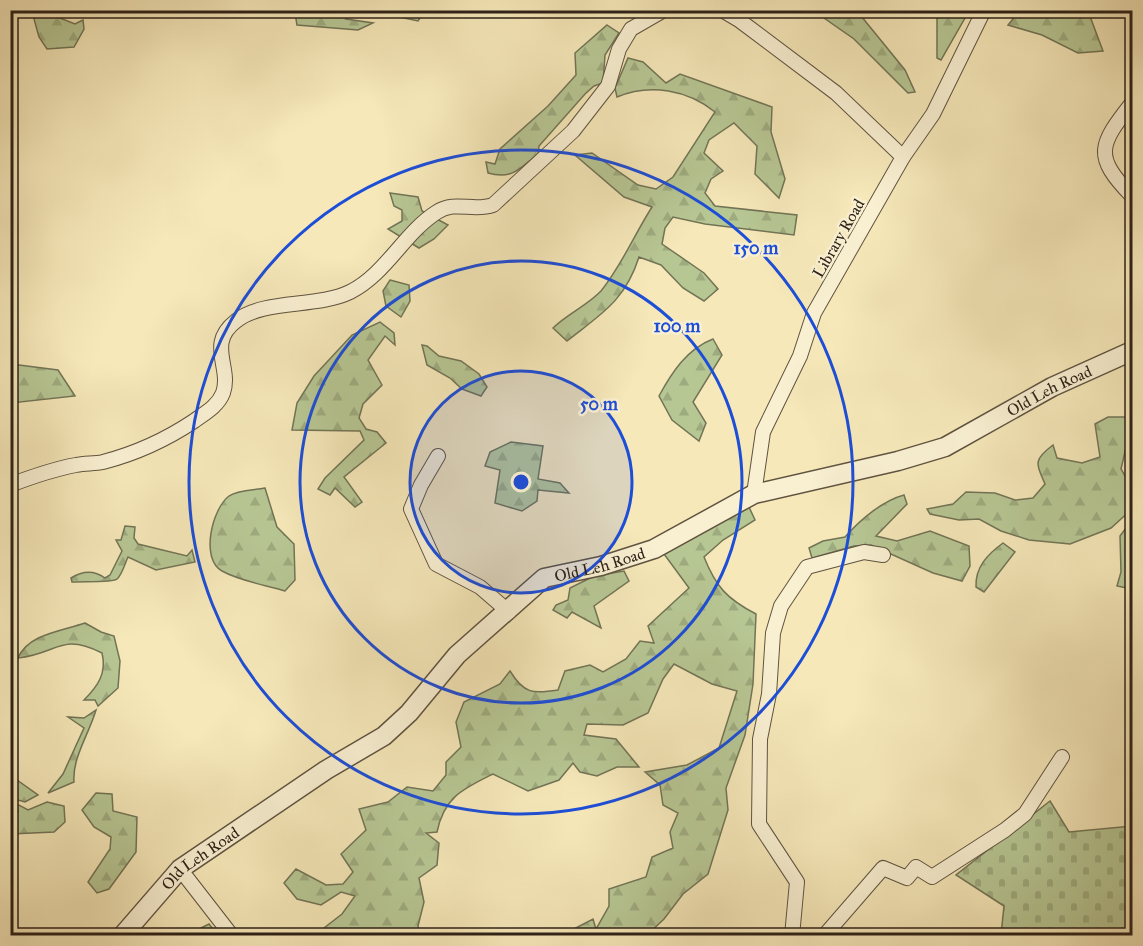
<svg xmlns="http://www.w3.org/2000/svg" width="1143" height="946" viewBox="0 0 1143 946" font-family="'IM FELL Great Primer',serif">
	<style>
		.forest { fill: url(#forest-firs); stroke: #727456; stroke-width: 1.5 }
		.cemetery { fill: url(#cemetery-stones); stroke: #727456; stroke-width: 1.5 }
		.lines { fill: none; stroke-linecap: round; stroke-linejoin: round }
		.minor-casing { stroke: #5f5340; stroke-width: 16 }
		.tertiary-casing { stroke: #5f5340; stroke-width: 21 }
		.minor { stroke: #f9f0d2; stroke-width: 14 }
		.tertiary { stroke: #f9f0d2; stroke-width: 18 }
		.ring { fill: none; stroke: #1d4ed8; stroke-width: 3 }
		.labels { text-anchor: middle; stroke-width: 5; stroke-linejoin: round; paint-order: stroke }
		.street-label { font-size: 16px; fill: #2d2118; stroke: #f9f0d2 }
		.centre { fill: #1d4ed8; stroke: #f9f0d2; stroke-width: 3 }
		.ring-label { font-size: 18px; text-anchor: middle; font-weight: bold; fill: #1d4ed8; stroke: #f9f0d2; stroke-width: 5; stroke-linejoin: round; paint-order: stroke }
	</style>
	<defs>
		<pattern id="forest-firs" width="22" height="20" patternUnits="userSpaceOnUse" patternTransform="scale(1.5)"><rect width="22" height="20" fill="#b7c794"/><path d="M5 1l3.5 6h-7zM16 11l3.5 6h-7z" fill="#9eab7f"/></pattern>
		<pattern id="cemetery-stones" width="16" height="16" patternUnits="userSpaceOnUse" patternTransform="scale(1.5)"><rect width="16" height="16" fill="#b7c794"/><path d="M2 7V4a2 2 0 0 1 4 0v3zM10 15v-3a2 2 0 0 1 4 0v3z" fill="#9eab7f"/></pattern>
	</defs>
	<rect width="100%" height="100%" fill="#f6e8b9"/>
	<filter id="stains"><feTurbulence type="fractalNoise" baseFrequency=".00333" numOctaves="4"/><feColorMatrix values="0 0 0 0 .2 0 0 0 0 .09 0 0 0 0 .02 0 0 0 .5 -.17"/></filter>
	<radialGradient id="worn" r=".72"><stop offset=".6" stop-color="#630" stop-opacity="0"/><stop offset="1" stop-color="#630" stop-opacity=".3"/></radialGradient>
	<g class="forest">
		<path d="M 310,10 L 357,11 L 346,19 L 373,23 L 358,30 L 297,25 L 295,13 Z"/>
		<path d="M 1067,10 L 1088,11 L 1103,51 L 1078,53 L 1042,35 L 1008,25 L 1016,15 L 1060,15 Z"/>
		<path d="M 42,11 L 75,24 L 83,20 L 84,29 L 74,47 L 47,49 L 39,37 L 34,19 Z"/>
		<path d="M 371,11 L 425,10 L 425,11 L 418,21 Z"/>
		<path d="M 814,11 L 857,11 L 905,70 L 915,92 L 908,93 L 854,39 Z"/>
		<path d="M 952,11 L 969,11 L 941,60 L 937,58 L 937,18 L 948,16 Z"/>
		<path d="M 607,25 L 619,33 L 605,55 L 603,83 L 594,86 L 585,94 L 539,146 L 538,154 C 520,168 513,180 488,173 L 486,162 L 495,164 L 500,149 L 548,106 L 576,75 L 575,53 Z"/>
		<path d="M 628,58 L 643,62 L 666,83 L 680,74 L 772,107 L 771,132 L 785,179 L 779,198 L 755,174 L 757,146 L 734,123 L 709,140 L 704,153 L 723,171 L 711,179 L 705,193 L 715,206 L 797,215 L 794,235 L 705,224 L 673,217 L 665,228 L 662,244 L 704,273 L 718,289 L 704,301 L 683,288 L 661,265 L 639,257 C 625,301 601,314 567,341 L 553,328 C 567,314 588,305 601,291 C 622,265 634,235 652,207 L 624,197 L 575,155 L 592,153 L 638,185 L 656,189 L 673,177 L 715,112 C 688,90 650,83 617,97 L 615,88 Z"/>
		<path d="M 390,193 L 418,197 L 422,211 L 448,225 L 434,239 L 419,248 L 388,229 L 402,221 L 402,210 L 394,206 Z"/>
		<path d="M 390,280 L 409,285 L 410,301 L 401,317 L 386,306 L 383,291 Z"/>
		<path d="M 380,322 L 394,333 L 395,345 L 385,336 L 368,360 L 382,385 L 363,404 L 359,418 L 366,429 L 377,432 L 386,443 L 344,477 L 362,502 L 355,507 L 335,488 L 330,495 L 318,489 L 325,478 L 364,440 L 360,431 L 292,430 L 297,403 L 314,376 L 352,335 Z"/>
		<path d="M 713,339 L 722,355 L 693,402 L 706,423 L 699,441 L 672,420 L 659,396 C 672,372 687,349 713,339 Z"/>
		<path d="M 422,345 L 427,346 L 439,356 L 461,361 L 479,374 L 487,387 L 481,396 L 462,389 L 450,378 L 427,365 Z"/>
		<path d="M 11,364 L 58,370 L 75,396 L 11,403 Z"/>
		<path d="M 1108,417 L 1128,417 L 1128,439 L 1121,469 L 1132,488 L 1132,509 L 1111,528 L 1070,544 L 1029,540 L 1001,531 L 979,519 L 959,520 L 930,514 L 927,509 L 953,504 L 966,492 L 995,493 L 1015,500 L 1033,498 L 1045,484 C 1036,463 1033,460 1053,445 L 1057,458 L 1082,463 L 1100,457 L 1095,424 Z"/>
		<path d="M 511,442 L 543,446 L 538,479 L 560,483 L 569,493 L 538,490 L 537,501 L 522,511 L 495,503 L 500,470 L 485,466 L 490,452 Z"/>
		<path d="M 265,488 L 277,527 L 294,544 L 295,580 L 285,591 C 265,585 240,581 222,571 C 200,559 212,509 229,496 C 237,490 255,490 265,488 Z"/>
		<path d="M 904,495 L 907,504 L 876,536 L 897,541 L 930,531 L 969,546 L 970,566 L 962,581 L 933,573 L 871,545 L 854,546 L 812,558 L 809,548 L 823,541 L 845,537 C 860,520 882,501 904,495 Z"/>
		<path d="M 749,507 L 755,520 L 723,540 L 704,557 C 716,587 727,599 756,614 L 753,684 L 745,735 L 726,788 L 728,810 L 708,874 L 683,894 L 664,919 L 648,934 L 640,936 L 573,935 L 572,930 L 593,919 L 596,929 L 609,906 L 609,889 L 646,877 L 652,857 L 673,848 L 670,832 L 678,813 L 663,805 L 660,785 L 645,772 L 687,765 L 719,748 L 737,691 L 712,684 L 674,664 L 663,679 L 648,713 L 623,725 L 587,724 L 584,735 L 616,739 L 639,767 L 617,767 L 597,776 L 580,772 L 573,763 L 559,780 L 528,791 L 493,774 C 463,789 444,797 437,832 L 426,833 L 439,843 L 437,865 L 419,878 L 424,902 L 418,926 L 420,935 L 315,935 L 342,914 L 355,896 L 341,892 L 321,905 L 297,899 L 284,883 L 296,869 L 326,885 L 343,884 L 353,872 L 341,854 L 366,830 L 359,809 L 388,802 L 407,787 L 433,791 L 446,775 L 446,762 L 461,747 L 456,722 L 464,702 L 500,684 L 510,671 C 524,694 533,694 558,690 L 565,671 L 590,665 L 603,672 L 626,659 L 640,641 L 654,643 L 648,626 L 689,588 L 664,554 Z"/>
		<path d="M 1132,520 L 1132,589 L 1117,586 L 1121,572 L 1120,536 Z"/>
		<path d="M 125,526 L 135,527 L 134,538 L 138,544 L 187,556 L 192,550 L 195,562 L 156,570 L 128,557 C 125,563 122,575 117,579 C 113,583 81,581 72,582 L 71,578 C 82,571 94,570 105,578 L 110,575 L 122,551 L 116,540 L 121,540 Z"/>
		<path d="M 1003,543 L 1015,552 L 984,592 L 976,587 C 975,567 988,554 1003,543 Z"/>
		<path d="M 624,571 L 629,581 L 594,606 L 601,628 L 572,612 L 567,618 L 553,610 L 556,605 L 568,600 L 570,588 L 594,576 Z"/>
		<path d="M 85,623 L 101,632 L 114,636 L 120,661 L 118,688 L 98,706 L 95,700 L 84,700 C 98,686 107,673 102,653 C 60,632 58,654 18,658 C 28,634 62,631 85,623 Z"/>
		<path d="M 96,710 C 89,734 72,758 74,782 L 48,793 L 63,774 L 84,728 L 68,717 L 84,718 Z"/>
		<path d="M 10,775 L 38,795 L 25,802 L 14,799 L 11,791 Z"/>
		<path d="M 96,793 L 112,794 L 113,811 L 137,817 L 136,852 L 109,889 L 97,893 L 88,882 L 110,849 L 111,837 L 94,827 L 82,810 Z"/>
		<path d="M 47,802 L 64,806 L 65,822 L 54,832 L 11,834 L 11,815 L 18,812 L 17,804 L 28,810 Z"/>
		<path d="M 209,924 L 218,935 L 187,935 Z"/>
	</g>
	<path class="cemetery" d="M 1050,801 L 1069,832 L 1132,826 L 1132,935 L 1001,935 L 1004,906 L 956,875 Z"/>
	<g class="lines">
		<defs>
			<g id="minor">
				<path d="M 722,10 L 739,20 L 836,93 L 903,157"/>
				<path d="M 1132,103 C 1099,145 1093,156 1132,196"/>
				<path d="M 438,456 L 421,485 L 411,509 L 436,564 L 480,587 L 509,612"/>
				<path d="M 10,485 C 31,477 54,469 76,465 C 85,463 94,464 103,462 C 134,454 167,439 194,421 C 205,413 218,406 223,393 C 232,367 206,344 236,321 C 263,299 317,308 350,292 C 386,274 404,233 437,212 C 455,200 473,212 493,205 L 573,131 L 608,86 L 619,49 L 631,29 L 664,10"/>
				<path d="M 754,494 L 763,432 L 800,356 L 814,313 L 903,157 L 933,114 L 984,10"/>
				<path d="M 180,869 L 232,936"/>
				<path d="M 792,936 L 797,882 L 759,824 L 760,739 L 769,694 L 773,633 L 781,606 L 807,567 L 864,552 L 883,555"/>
				<path d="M 824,936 L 883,868 L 907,878 L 916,867 L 932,877 L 1005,830 L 1025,814 L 1062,757"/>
			</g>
			<g id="tertiary">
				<path id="s1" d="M 122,936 L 180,869 L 326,770 L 384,736 L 409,713 L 457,655 L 544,578 L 601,566 L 654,549 L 754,494 L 898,461 L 945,447 L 1052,387 L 1132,351"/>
			</g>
		</defs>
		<use href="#minor" class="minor-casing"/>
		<use href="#tertiary" class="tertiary-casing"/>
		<use href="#minor" class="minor"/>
		<use href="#tertiary" class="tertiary"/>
	</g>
	<circle cx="521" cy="482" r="111" fill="#1d4ed8" fill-opacity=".12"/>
	<g class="ring">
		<circle cx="521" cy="482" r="111"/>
		<circle cx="521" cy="482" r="221"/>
		<circle cx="521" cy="482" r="332"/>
	</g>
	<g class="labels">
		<g class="street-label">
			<text transform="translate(838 238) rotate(-60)" y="6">Library Road</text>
			<text dy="6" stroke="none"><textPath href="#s1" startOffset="1101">Old Leh Road</textPath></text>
			<text dy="6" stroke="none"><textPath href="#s1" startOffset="615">Old Leh Road</textPath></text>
			<text dy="6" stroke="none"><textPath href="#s1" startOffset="111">Old Leh Road</textPath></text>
		</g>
	</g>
	<circle cx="521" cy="482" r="9" class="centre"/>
	<g class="ring-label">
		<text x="756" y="254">150 m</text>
		<text x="677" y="332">100 m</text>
		<text x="599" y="410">50 m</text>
	</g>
	<rect width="1143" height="946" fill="none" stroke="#f6e8b9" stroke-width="36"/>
	<rect x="12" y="12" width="1119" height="922" fill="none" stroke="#2d2118" stroke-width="3"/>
	<rect x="18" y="18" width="1107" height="910" fill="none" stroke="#2d2118" stroke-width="1.5"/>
	<rect width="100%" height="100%" filter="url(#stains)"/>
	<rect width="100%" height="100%" fill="url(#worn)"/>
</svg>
